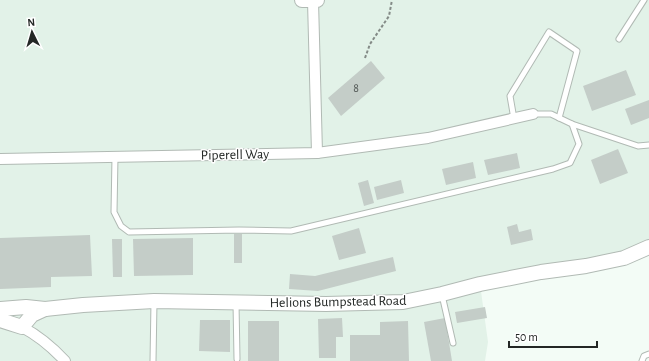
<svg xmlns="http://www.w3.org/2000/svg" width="649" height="361" viewBox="0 0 649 361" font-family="'Alegreya Sans',sans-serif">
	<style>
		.built { fill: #e2f2e8 }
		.building { fill: #c4cdc8 }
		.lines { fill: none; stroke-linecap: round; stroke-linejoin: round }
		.lane-casing { stroke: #b1bab4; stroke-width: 7 }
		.street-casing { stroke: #b1bab4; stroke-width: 12 }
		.secondary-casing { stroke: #b1bab4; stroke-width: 16 }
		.path { stroke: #848b87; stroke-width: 2; stroke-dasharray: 3 2; stroke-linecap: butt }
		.lane { stroke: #fff; stroke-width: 5 }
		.street { stroke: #fff; stroke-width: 10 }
		.secondary { stroke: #fff; stroke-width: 14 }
		.labels { text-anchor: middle; stroke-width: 3; stroke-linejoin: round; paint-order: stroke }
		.number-label { font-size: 12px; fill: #4b504e }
		.street-label { font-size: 14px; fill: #232725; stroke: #fff }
	</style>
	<rect width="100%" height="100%" fill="#f3fcf6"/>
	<path class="built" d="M 0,0 L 649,0 L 649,247 L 480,284 L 488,342 L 485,361 L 0,361 Z"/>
	<g class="building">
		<path d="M 371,61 L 385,78 L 341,116 L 328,98 Z"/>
		<path d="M 626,70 L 636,95 L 592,111 L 583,86 Z"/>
		<path d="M 649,100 L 649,118 L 631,125 L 625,109 Z"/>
		<path d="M 618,149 L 628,173 L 600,184 L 591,160 Z"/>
		<path d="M 517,153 L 520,168 L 488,175 L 484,160 Z"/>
		<path d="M 473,162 L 476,178 L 446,185 L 442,169 Z"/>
		<path d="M 368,180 L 374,203 L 364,206 L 358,183 Z"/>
		<path d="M 401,180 L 404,193 L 377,200 L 374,187 Z"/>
		<path d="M 517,224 L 519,232 L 531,229 L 533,240 L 511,245 L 507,227 Z"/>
		<path d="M 359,228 L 366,253 L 339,260 L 332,236 Z"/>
		<rect x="234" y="234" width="8" height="29"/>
		<path d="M 90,235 L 92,276 L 51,277 L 51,287 L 0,289 L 0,238 Z"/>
		<path d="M 193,238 L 193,275 L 134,276 L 133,239 Z"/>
		<path d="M 112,239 L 122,239 L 122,277 L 113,277 Z"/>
		<path d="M 393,257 L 396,271 L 318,291 L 289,289 L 290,274 L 315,276 Z"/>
		<path d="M 485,307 L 487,318 L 457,323 L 455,312 Z"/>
		<path d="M 342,318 L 343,337 L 336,337 L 336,358 L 319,358 L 318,319 Z"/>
		<path d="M 445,318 L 452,361 L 431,361 L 424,322 Z"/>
		<path d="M 200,320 L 230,320 L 230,352 L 199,351 Z"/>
		<rect x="248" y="321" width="31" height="40"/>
		<path d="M 408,321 L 409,361 L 350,361 L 350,335 L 380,335 L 380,322 Z"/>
	</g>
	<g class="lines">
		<defs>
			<g id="lane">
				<path d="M 619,39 L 644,0"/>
				<path d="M 514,119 L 510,96 L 549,32 L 577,51 L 559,118"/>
				<path d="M 572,124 L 638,146 L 649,145"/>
				<path d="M 115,157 L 114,212 L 121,226 L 129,232 L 239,230 L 291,231 L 553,169 L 570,163 L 579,144 L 572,124 L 551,114 L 533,114"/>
				<path d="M 442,295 L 453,343"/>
				<path d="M 236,303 L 237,359"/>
				<path d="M 153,361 L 154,302"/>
				<path d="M 642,361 L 644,356 L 649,354"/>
			</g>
			<g id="street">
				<path d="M 317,153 L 428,138 L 533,114"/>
				<path d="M 0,159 L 317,153 L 313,1"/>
				<path d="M 22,327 C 39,336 52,347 65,361"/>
			</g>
			<g id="secondary">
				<path d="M 302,0 L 317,0"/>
				<path d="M 0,309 L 26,307 L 45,309"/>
				<path d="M 0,320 L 22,327 L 32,315 L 45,309 L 83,305 L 154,301 L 326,304 L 403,302 L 442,294 L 480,284 L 541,272 L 586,266 L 624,258 L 649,247"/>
			</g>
		</defs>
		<use href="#lane" class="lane-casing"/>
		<use href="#street" class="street-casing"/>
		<use href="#secondary" class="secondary-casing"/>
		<path class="path" d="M 365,58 L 370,44 L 389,16 L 392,0"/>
		<use href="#lane" class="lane"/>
		<use href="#street" class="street"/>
		<use href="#secondary" class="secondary"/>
	</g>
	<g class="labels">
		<g class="number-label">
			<text x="356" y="92">8</text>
		</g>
		<g class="street-label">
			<text transform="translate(235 154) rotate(-1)" y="5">Piperell Way</text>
			<text transform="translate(338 301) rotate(-1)" y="5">Helions Bumpstead Road</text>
		</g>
	</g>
	<g transform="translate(32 32) rotate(355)" stroke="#ffffff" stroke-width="3" paint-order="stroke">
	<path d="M0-3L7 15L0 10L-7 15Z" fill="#232725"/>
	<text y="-6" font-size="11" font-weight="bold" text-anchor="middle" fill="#232725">N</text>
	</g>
	<path d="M509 341v6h88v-6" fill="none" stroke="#232725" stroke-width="2"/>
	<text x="515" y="341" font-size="12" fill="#232725" stroke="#ffffff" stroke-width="3" paint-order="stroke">50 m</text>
</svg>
